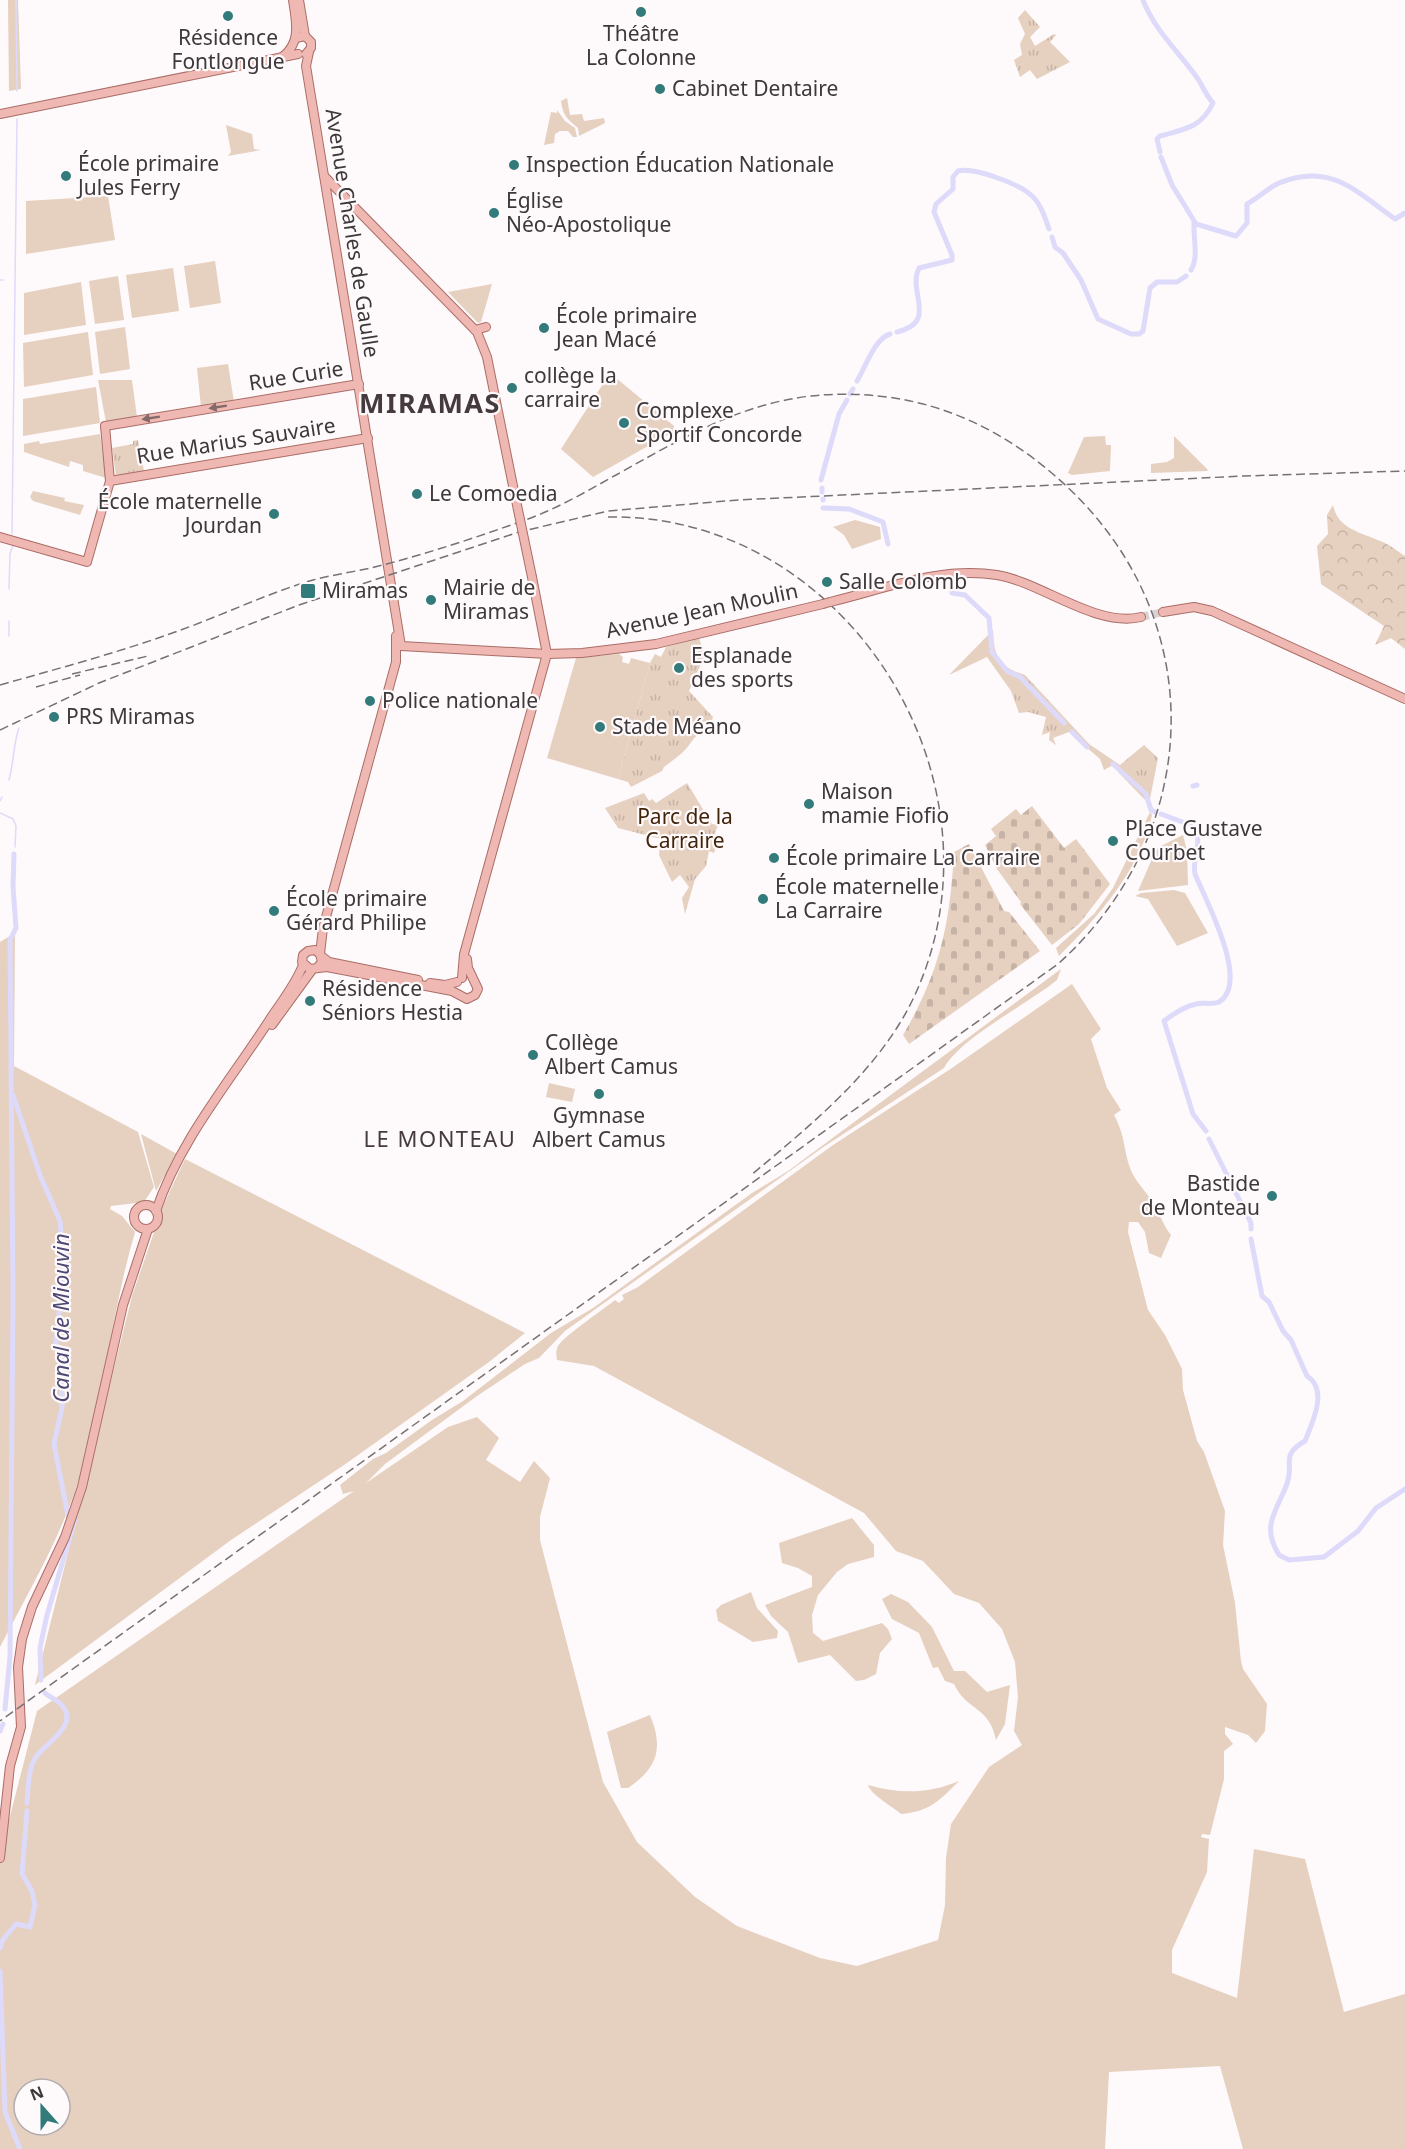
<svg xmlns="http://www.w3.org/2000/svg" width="1405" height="2149" viewBox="0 0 1405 2149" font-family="'Noto Sans',sans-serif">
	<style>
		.green { fill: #e6d0c0; fill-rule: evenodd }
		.forest { fill: url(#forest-crowns) }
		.cemetery { fill: url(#cemetery-stones) }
		.park { fill: url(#park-tufts) }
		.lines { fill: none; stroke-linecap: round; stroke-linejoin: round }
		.stream { stroke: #dedafa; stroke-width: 1.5 }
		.canal { stroke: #dedafa; stroke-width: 5 }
		.major-tunnel { stroke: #d7d2d4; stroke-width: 8; stroke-dasharray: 8 4; stroke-linecap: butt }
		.major-casing { stroke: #aa6d67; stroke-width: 10 }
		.major { stroke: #efb8b2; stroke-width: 8 }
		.rail { stroke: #767173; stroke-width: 1.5; stroke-dasharray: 9 4.5; stroke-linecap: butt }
		.major-bridge-casing { stroke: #aa6d67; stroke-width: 10; stroke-linecap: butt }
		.major-bridge { stroke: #efb8b2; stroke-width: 8 }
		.oneway { fill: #846b6a }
		.poi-dot { fill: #327b7a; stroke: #fef9fb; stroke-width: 2 }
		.labels { text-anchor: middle; stroke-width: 4.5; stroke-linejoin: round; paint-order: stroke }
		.poi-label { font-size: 21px; fill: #3d383a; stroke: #fef9fb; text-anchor: start }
		.street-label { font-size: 21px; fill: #3d383a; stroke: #fef9fb }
		.park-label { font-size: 21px; fill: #412409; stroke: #fef9fb }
		.neighbourhood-label { font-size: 22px; letter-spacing: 1.5px; fill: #453b3e; stroke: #fef9fb }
		.water-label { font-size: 22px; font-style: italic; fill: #4f4875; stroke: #fef9fb }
		.district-label { font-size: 27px; font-weight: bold; letter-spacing: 1.5px; fill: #453b3e; stroke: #fef9fb }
	</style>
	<defs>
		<pattern id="forest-crowns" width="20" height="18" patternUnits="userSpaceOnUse" patternTransform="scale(1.5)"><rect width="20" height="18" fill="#e6d0c0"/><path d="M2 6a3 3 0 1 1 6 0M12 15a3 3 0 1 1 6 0" fill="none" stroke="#c6b3a6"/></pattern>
		<pattern id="cemetery-stones" width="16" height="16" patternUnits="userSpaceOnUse" patternTransform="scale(1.5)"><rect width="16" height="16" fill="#e6d0c0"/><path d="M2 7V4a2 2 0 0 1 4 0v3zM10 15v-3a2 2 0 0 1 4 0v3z" fill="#c6b3a6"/></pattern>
		<pattern id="park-tufts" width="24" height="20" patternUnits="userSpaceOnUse" patternTransform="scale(1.5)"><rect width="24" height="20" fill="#e6d0c0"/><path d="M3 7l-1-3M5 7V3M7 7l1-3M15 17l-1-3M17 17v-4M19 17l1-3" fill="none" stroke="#c6b3a6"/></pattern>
	</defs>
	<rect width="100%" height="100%" fill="#fef9fb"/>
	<g class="green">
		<path d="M 8,0 L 18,0 L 21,89 L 9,91 Z"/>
		<path d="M 567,98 L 570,115 L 582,114 L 584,121 L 604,118 L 605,123 L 579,136 L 578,128 C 566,118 563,115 561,101 Z"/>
		<path d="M 557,110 L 565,121 L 575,128 L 577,137 L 573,137 L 568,131 L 560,131 L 555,134 L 554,143 L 544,145 L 551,112 L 557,113 Z"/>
		<path d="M 226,125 L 252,134 L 254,149 L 261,150 L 228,156 L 231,152 Z"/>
		<path d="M 108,196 L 115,240 L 26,254 L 26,201 Z"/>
		<path d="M 215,261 L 221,303 L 190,308 L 184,266 Z"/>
		<path d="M 173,268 L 179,311 L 132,318 L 126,275 Z"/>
		<path d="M 118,276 L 124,320 L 95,324 L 89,281 Z"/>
		<path d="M 81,282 L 86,325 L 24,335 L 24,293 Z"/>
		<path d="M 492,284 L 481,322 L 478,323 L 448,292 Z"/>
		<path d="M 125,327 L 130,369 L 100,374 L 95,332 Z"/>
		<path d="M 88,332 L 93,375 L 24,387 L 23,343 Z"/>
		<path d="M 228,364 L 234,402 L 201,407 L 197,368 Z"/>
		<path d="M 610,373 L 674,426 L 673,432 L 593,477 L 561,449 Z"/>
		<path d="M 98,380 L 132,380 L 137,417 L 106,422 Z"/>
		<path d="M 96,387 L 100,423 L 23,436 L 23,399 Z"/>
		<path d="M 100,434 L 106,478 L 83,471 L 83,465 L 70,461 L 69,467 L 24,452 L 24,444 L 39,441 L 40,444 Z"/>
		<path d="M 1105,436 L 1106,445 L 1111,445 L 1110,471 L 1072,475 L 1068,473 L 1084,437 Z"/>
		<path d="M 1174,436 L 1208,470 L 1207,471 L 1151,473 L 1151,464 L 1167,462 L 1174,458 Z"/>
		<path d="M 33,491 L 65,498 L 64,501 L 84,505 L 80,515 L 33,501 L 30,497 Z"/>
		<path d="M 855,520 L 880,527 L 881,539 L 852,549 L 844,535 L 833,527 Z"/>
		<path d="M 619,654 L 623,657 L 622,662 L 629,664 L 631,658 L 650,663 L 618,779 L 547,758 L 576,658 Z"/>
		<path d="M 1150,812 L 1152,815 C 1140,870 1098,917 1059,956 L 1056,948 L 1094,914 L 1113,888 Z"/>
		<path d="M 1183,835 L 1187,851 L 1188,885 L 1138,891 L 1155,852 L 1159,847 Z"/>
		<path d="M 1174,890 L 1185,893 L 1208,933 L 1177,946 L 1148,899 L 1135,896 L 1141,893 Z"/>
		<path d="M 15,933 L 14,1066 L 138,1132 L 154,1187 L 144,1202 L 111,1206 L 110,1209 L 122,1216 L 135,1232 C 113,1307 105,1385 85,1460 C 67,1527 31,1587 0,1647 L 0,942 Z"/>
		<path d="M 1061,969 L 1057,980 C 1029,1003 960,1038 944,1068 L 822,1148 L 611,1298 L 565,1331 L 539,1358 L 525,1364 L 477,1396 L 385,1464 L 366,1483 L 448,1427 L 477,1417 L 499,1438 L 486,1460 L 520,1482 L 534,1461 L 550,1478 L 540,1517 L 540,1540 L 603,1782 L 637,1842 L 695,1897 L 737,1926 L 820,1958 L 857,1966 L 938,1940 L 945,1905 L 946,1858 L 951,1824 L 989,1767 L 1022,1745 L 1014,1731 L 1018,1697 L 1015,1662 L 1002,1629 L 979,1603 L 954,1594 L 923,1561 L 896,1551 L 864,1513 L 594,1366 L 557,1360 C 556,1355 556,1350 558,1346 C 564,1336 604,1309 615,1300 L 619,1303 L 624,1299 L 622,1295 L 638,1287 L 833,1145 L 952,1068 L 1072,984 L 1101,1029 L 1091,1039 L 1107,1088 L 1121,1110 L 1114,1115 C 1125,1136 1123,1145 1129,1165 C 1134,1182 1147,1191 1155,1206 C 1161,1216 1163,1225 1171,1235 L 1161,1258 L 1149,1253 L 1145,1232 L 1138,1222 L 1129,1222 L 1128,1232 L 1148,1310 L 1165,1335 L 1182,1369 L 1183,1390 L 1197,1441 L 1204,1452 L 1225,1511 L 1223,1545 L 1235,1603 L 1241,1661 L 1243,1669 L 1267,1704 L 1265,1731 L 1256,1743 L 1248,1735 L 1225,1727 L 1225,1734 L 1233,1744 L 1224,1751 L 1224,1779 L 1210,1835 L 1202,1834 L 1201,1837 L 1209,1839 L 1207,1872 L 1172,1950 L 1172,1973 L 1237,1998 L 1254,1849 L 1305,1859 L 1344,2012 L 1405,1994 L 1405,2149 L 1243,2149 L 1220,2066 L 1109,2072 L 1105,2149 L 0,2149 L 0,1855 L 37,1711 L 354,1491 L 343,1494 L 340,1485 L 373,1459 L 386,1453 L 432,1420 L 463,1401 L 551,1333 L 593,1308 L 752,1193 L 788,1171 ZM 24,2089 L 60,2089 L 60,2125 L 24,2125 Z"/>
		<path d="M 549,1083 L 575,1089 L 572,1102 L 546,1097 Z"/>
		<path d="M 141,1134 L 177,1154 L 156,1191 Z"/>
		<path d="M 185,1159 L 525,1333 L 489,1362 L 344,1465 L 231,1540 L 35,1685 L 132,1296 L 163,1206 Z"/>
		<path d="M 852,1518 L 874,1545 L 874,1557 L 848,1564 L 837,1572 L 818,1595 L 812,1615 L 813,1633 L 823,1641 L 882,1623 L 888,1629 L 892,1639 L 880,1653 L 876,1674 L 864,1680 L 856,1681 L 830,1655 L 798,1663 L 788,1632 L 771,1616 L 765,1605 L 812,1587 L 812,1576 L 798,1568 L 782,1563 L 779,1543 Z"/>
		<path d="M 751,1592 L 757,1608 L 778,1631 L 777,1638 L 753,1642 L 718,1621 L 716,1610 L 721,1605 Z"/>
		<path d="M 891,1594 L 908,1602 L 932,1627 L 954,1671 L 965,1671 L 987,1692 L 1010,1685 L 1005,1724 L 996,1740 C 989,1705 967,1712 954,1684 L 945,1681 L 938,1667 L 933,1668 L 919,1633 L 892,1619 L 882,1599 Z"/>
		<path d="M 650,1715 C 664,1749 657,1768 628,1788 L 621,1788 L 607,1732 Z"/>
		<path d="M 959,1781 C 940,1800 929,1812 901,1814 C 892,1806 871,1795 868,1785 C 900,1794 928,1794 959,1781 Z"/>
	</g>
	<path class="forest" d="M 1333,505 C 1338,529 1360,532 1380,541 C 1389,544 1397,551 1405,556 L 1405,649 L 1391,638 L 1375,645 L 1384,626 L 1321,584 L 1317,546 L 1328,534 L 1327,515 Z"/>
	<g class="cemetery">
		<path d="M 1032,806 L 1064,848 L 1076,839 L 1110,884 L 1079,924 L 1052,945 L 1020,904 L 1021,902 L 997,869 L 985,845 L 996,836 L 991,829 L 1016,809 L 1021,815 Z"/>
		<path d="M 969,844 L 1004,911 L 1009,912 L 1040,951 L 909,1044 L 903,1035 C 940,972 950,924 954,852 Z"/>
	</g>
	<g class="park">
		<path d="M 1025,10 L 1040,27 L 1030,37 L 1035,46 L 1054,34 L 1056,35 L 1050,42 L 1070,62 L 1037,79 L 1030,70 L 1020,77 L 1014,60 L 1022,55 L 1020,44 L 1025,34 L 1018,18 Z"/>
		<path d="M 138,440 L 144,471 L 116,475 L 112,448 L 133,444 L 133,441 Z"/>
		<path d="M 993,630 C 994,656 998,667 1025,675 L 1089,744 L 1120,765 L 1144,745 L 1158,758 L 1149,804 L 1119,773 L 1115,764 L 1104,770 L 1100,759 L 1069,732 L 1053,738 L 1056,745 L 1049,740 L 1050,732 L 1042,735 L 1046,717 L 1028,712 L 1019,713 L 1011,691 L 987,657 L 949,675 Z"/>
		<path d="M 699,638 L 705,655 L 689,691 L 713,717 C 709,731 699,731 692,741 C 683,754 677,757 664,767 L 662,771 L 631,787 L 628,782 L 618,779 L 650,663 L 655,654 L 661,657 L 666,647 Z"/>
		<path d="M 687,783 L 712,824 L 718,825 L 713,839 L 718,841 L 714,853 L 709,851 L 706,866 L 695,879 L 685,914 L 682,898 L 689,887 L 680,875 L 672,882 L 659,855 L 661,839 L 618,828 L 605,808 L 644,793 L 649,801 L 652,799 L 656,803 Z"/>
	</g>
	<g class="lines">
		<g class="stream">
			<path d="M 16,0 L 17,91"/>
			<path d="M 0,280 L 3,280"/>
			<path d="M 12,534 L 17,119"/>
			<path d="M 9,589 L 10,554 L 13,545"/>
			<path d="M 9,636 L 9,621"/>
			<path d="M 9,780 C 14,762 13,745 19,728"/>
			<path d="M 0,801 L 2,797"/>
			<path d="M 0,813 L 13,819 L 16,826 L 15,847"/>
		</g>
		<g class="canal">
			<path d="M 1143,0 C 1155,31 1179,52 1198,79 C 1203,87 1206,95 1213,103 C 1201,128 1185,129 1160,136 L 1157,139 L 1160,152"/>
			<path d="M 1161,157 L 1172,185 L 1196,224 L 1236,236 L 1247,223 L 1247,204 C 1258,198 1268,188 1279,183 C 1330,162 1356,191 1395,219 L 1405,213"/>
			<path d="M 1052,237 L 1055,247 L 1063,253 L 1081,280 L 1098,319 L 1131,334 L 1139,334 L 1143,331 L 1150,288 L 1157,282 L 1177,282 L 1186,276"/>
			<path d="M 1191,270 C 1199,258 1193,237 1194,223"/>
			<path d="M 897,332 C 939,322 907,292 919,268 L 952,260 L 952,255 L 934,212 L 936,204 L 953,189 L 953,177 L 958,171 C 974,167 1020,184 1032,196 C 1041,204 1045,218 1049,229"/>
			<path d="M 857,381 C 865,368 875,338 890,334"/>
			<path d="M 850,394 L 853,389"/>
			<path d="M 821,480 L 839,414 L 847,400"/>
			<path d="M 822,488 L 822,492"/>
			<path d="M 823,499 L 823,500"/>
			<path d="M 823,508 L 849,509 L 883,522 L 888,544"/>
			<path d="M 952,588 L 952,593 L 965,595 L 989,618 L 992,652 L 1007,671 L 1020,677 L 1064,723"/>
			<path d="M 1072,732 L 1087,747"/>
			<path d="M 1113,764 L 1146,794 L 1151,810 L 1155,812"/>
			<path d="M 1193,786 L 1197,785"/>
			<path d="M 1161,814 L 1185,823"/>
			<path d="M 1191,826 C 1206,842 1191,855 1195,874 C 1205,899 1251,983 1219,1002 C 1212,1005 1203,1002 1196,1004 C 1186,1006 1172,1015 1164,1021 L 1193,1114 L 1206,1131"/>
			<path d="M 13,1095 L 40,1175 L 60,1221 L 64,1265 L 56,1342 L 62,1367 L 62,1408 L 54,1444 L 68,1516"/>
			<path d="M 1209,1139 L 1251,1223 L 1251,1229"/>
			<path d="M 1251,1239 L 1262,1296 L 1269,1302 L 1283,1331 L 1291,1340 L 1307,1376 C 1329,1390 1312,1423 1305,1441 C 1279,1456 1295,1463 1287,1484 C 1276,1512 1261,1526 1279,1555 L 1289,1560 L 1324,1557 L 1358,1531 L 1376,1508 L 1405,1489"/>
			<path d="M 41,1680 L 40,1648 L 47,1615 L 75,1520"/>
			<path d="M 5,1709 L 10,1657 L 13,1296 L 10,940 L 16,928 L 13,886 L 14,854"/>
			<path d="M 0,1731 L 3,1724"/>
			<path d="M 27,1803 C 28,1790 28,1768 36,1757 C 44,1744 86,1722 57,1701 C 53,1698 49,1697 45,1693"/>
			<path d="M 0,1948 L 2,1941 L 16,1924 L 30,1927 L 35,1905 L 32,1891 L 22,1874 L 27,1811"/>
			<path d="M 0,1971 L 5,2112 L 20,2149"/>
		</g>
		<path class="major-tunnel" d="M 1141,617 L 1163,612"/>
		<defs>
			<g id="major">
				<path d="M 299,0 L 305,36"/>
				<path d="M 296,38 L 305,36 L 311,42 L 311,48 L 306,54"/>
				<path d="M 309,52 L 306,66 L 401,646"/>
				<path d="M 282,57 C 302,43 296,21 293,0"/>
				<path d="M 0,114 L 298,54"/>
				<path d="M 325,177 L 477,332 L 487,357 L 513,486"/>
				<path d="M 475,330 L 486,327"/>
				<path d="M 110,481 L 368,438"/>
				<path d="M 0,537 L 87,562 L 110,481 L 105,426 L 359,384"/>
				<path d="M 830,602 C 885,589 939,566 997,575 C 1041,582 1096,628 1141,617"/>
				<path d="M 1163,612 L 1194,607 L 1212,611 L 1405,699"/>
				<path d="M 401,646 L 547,654 L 582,653 L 656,644 L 823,604"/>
				<path d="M 320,954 L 323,928 L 396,662 L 396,636"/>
				<path d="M 321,956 L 329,962 L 418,980"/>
				<path d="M 317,968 L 322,962 L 320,954 L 315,950 L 308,951 L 303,955 L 302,962 L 310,969 L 327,967 L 452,991 L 467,999 L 475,995 L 478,989 L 468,968 L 467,959"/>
				<path d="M 462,978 L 464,954 L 547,654 L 532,577"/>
				<path d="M 430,983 L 445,985 L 457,982"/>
				<path d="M 272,1025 L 312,970"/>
				<circle cx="146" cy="1217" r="12"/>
				<path d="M 156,1211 C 180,1139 232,1079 272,1016 C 283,1000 296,983 303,965"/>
				<path d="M 0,1858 L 10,1766 L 21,1727 L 18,1667 L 22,1639 L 32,1607 L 65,1537 L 82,1487 L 123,1305 L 148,1229"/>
			</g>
		</defs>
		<use href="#major" class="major-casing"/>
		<use href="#major" class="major"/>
		<g class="rail">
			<path d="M 608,517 C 843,513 1010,774 918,988 C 885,1066 813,1123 750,1176"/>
			<path d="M 72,674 L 148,656"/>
			<path d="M 0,685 C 60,668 120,652 178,631 C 223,615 268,593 313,580 C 332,575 352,572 371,568 C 423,555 475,538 525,520 C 557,509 587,491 616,475 C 709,423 777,383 887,397 C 950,405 1007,434 1054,475 C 1210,608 1209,828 1058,964 L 0,1721"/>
			<path d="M 36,687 L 80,675"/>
			<path d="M 0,730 L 99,683 L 299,605 L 519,532 L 608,511 L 738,500 L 1244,476 L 1405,471"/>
		</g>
		<defs>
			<g id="major-bridge">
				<path d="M 513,486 L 532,577"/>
				<path d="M 823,604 L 830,602"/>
			</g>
		</defs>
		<use href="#major-bridge" class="major-bridge-casing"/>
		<use href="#major-bridge" class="major-bridge"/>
	</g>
	<defs><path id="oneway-solid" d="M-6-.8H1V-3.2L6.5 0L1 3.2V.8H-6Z" transform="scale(1.5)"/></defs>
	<g class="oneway">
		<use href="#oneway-solid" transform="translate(218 407) rotate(171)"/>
		<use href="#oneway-solid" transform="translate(151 418) rotate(171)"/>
	</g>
	<g class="poi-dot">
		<circle cx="641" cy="12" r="6"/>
		<circle cx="228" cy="16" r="6"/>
		<circle cx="660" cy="89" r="6"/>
		<circle cx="514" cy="165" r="6"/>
		<circle cx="66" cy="176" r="6"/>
		<circle cx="494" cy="213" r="6"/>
		<circle cx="544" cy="328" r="6"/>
		<circle cx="512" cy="388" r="6"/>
		<circle cx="624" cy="423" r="6"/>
		<circle cx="417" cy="494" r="6"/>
		<circle cx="274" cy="514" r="6"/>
		<circle cx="827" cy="582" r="6"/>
		<rect x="300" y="583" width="16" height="16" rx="3"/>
		<circle cx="431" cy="600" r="6"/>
		<circle cx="679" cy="668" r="6"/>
		<circle cx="370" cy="701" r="6"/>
		<circle cx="54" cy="717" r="6"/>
		<circle cx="600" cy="727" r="6"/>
		<circle cx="809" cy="804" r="6"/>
		<circle cx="1113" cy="841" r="6"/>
		<circle cx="774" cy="858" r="6"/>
		<circle cx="763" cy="899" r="6"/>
		<circle cx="274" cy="911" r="6"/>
		<circle cx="310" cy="1001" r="6"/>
		<circle cx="533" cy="1055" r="6"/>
		<circle cx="599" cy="1094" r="6"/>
		<circle cx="1272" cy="1196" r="6"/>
	</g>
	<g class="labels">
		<g class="poi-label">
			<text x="641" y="41" text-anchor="middle">Théâtre<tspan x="641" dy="24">La Colonne</tspan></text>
			<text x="228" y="45" text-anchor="middle">Résidence<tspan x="228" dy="24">Fontlongue</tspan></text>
			<text x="672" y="96">Cabinet Dentaire</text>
			<text x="78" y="171">École primaire<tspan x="78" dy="24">Jules Ferry</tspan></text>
			<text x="526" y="172">Inspection Éducation Nationale</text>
			<text x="506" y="208">Église<tspan x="506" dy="24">Néo-Apostolique</tspan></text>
			<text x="556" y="323">École primaire<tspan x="556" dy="24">Jean Macé</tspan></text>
			<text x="524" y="383">collège la<tspan x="524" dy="24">carraire</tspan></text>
			<text x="636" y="418">Complexe<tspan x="636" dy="24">Sportif Concorde</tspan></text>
			<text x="429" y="501">Le Comoedia</text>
			<text x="262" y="509" text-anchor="end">École maternelle<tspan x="262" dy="24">Jourdan</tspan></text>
			<text x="839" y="589">Salle Colomb</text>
			<text x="443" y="595">Mairie de<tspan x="443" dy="24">Miramas</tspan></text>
			<text x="322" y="598">Miramas</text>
			<text x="691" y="663">Esplanade<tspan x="691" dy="24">des sports</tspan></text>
			<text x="382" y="708">Police nationale</text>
			<text x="66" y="724">PRS Miramas</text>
			<text x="612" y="734">Stade Méano</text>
			<text x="821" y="799">Maison<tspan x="821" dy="24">mamie Fiofio</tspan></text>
			<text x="1125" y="836">Place Gustave<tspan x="1125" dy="24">Courbet</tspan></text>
			<text x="786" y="865">École primaire La Carraire</text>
			<text x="775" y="894">École maternelle<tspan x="775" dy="24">La Carraire</tspan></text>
			<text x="286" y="906">École primaire<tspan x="286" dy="24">Gérard Philipe</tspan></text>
			<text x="322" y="996">Résidence<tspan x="322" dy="24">Séniors Hestia</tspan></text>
			<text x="545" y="1050">Collège<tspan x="545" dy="24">Albert Camus</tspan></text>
			<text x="599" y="1123" text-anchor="middle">Gymnase<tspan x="599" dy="24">Albert Camus</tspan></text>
			<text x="1260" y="1191" text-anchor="end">Bastide<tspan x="1260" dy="24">de Monteau</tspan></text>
		</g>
		<g class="street-label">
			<text transform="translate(352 233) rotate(81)" y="7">Avenue Charles de Gaulle</text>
			<text transform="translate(296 376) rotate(-9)" y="7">Rue Curie</text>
			<text transform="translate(236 441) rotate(-9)" y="7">Rue Marius Sauvaire</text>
			<text transform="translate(702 611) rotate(-12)" y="7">Avenue Jean Moulin</text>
		</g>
		<g class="park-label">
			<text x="685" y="824">Parc de la<tspan x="685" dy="24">Carraire</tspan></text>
		</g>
		<g class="neighbourhood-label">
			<text x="440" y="1147">LE MONTEAU</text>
		</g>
		<g class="water-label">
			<text transform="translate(61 1318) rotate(-90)" y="8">Canal de Miouvin</text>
		</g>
		<g class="district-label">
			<text x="430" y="413">MIRAMAS</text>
		</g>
	</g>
	<g transform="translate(42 2107) rotate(339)"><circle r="28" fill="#fef9fb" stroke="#b1acae" stroke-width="1.5"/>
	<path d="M0-4.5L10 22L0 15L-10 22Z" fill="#327b7a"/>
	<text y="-9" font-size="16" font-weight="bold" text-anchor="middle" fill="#3d383a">N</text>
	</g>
</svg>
